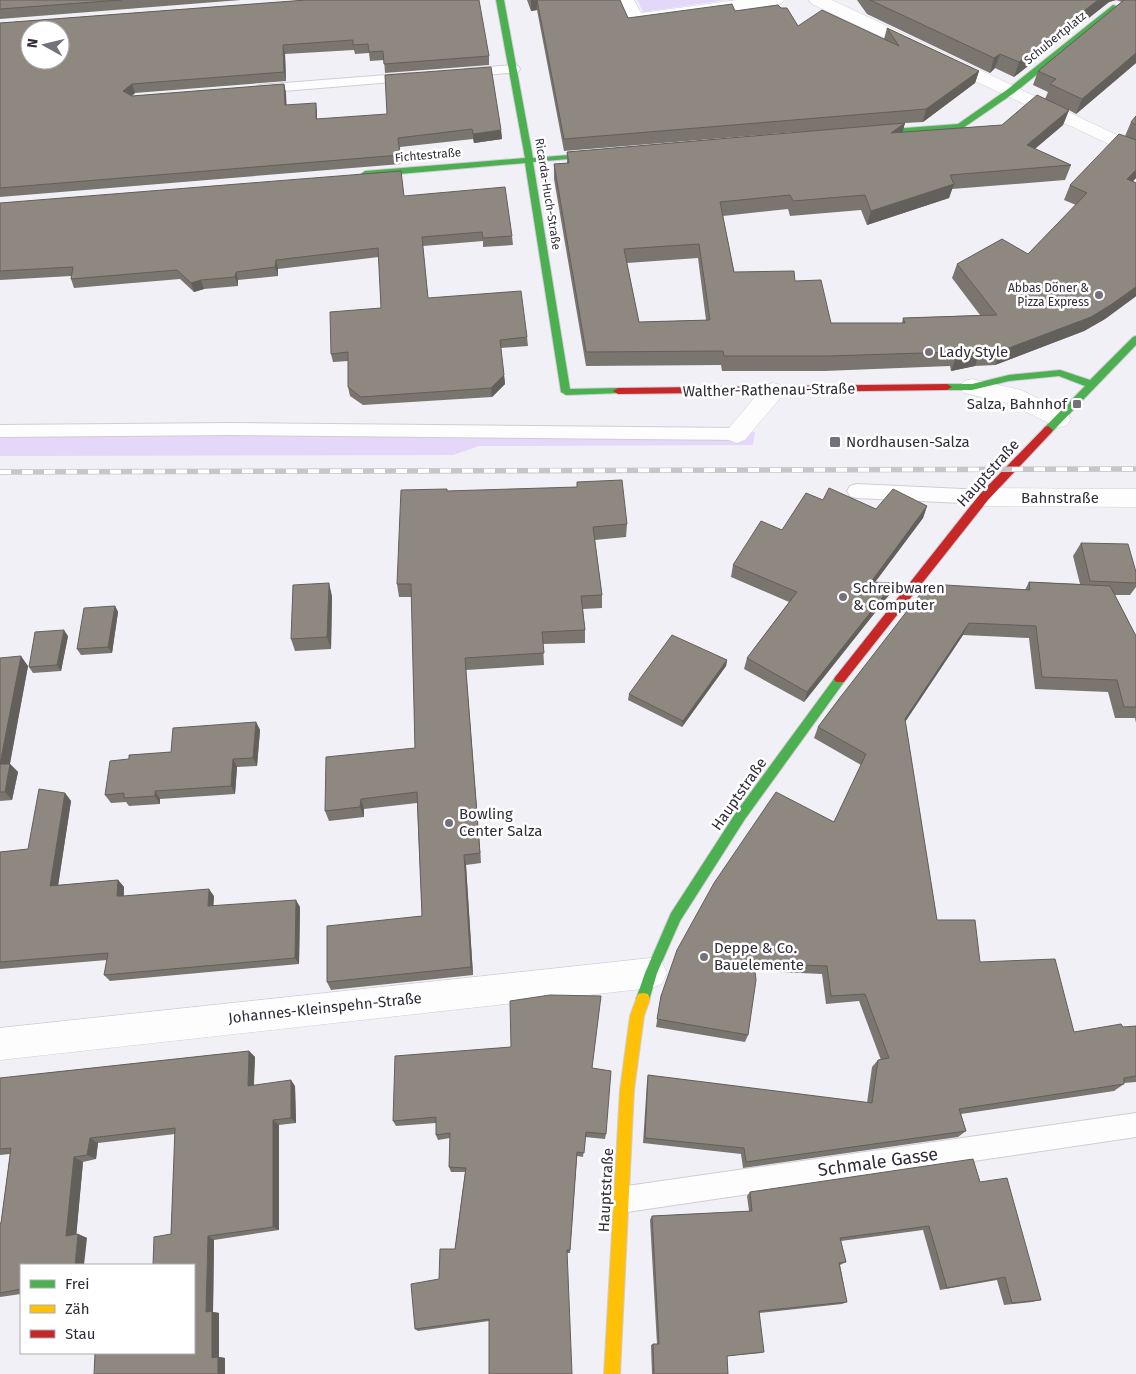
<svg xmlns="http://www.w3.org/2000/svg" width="1136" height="1374" viewBox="0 0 1136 1374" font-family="'Fira Sans',sans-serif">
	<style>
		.green { fill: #e4d7fa }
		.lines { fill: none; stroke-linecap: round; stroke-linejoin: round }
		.lane-casing { stroke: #d0cdd7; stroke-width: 2 }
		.street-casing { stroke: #d0cdd7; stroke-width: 1 }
		.fast-casing { stroke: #d0cdd7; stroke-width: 2 }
		.slow-casing { stroke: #d0cdd7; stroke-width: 2 }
		.jam-casing { stroke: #d0cdd7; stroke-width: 2 }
		.lane { fill: #fdfdfe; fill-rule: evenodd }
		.street { fill: #fdfdfe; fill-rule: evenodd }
		.fast { fill: #4caf50; fill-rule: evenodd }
		.slow { fill: #ffc107; fill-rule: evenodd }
		.jam { fill: #c62828; fill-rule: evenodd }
		.rail-casing { stroke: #c6c5c7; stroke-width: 5.5 }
		.rail { stroke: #fff; stroke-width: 4; stroke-dasharray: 11; stroke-linecap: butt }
		.wall { fill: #7a756e; fill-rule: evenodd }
		.shaded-wall { fill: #635f5a }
		.building { fill: #8e8880; stroke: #635f5a; fill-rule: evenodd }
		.poi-dot { fill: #75717c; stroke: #fff; stroke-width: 2 }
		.labels { text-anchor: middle; stroke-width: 5; stroke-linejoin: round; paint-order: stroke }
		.far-street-label { font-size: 12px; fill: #312c39; stroke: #fff }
		.far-poi-label { font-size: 12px; fill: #312c39; stroke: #fff; text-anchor: end }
		.poi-label { font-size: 15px; fill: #312c39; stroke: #fff; text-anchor: start }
		.street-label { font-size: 15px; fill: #312c39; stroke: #fff }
		.near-street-label { font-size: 18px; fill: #312c39; stroke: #fff }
	</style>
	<rect width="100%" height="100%" fill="#f2f0f7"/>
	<g class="green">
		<path d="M 637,0 L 725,0 L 643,12 Z"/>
		<path d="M 230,424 L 755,432 L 753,445 L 479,446 L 453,455 L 0,456 L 0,426 Z"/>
	</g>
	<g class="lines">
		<defs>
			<g id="lane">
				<path d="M 513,65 L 518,66 L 520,69 L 518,72 L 464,77 L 457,73 L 464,69 Z"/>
				<path d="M 412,73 L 419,77 L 417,80 L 259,93 L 252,89 L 259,85 Z"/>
				<path d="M 230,423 L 737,428 L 743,430 L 746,434 L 743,438 L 737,440 L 230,435 L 0,437 L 0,425 Z"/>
				<path d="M 856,484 L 984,490 L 990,492 L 993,497 L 990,502 L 984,504 L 856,498 L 850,496 L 847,491 L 850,486 Z"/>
				<path d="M 1136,1113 L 1136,1137 L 620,1213 L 611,1209 L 607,1200 L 611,1191 L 620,1187 Z"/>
			</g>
			<g id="street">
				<path d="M 616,0 L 634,0 L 641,13 L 737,0 L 784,0 L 781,4 L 775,5 L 636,24 L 630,23 Z"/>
				<path d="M 809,0 L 832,0 L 1136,144 L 1136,157 L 812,4 Z"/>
				<path d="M 972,379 L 1021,390 L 1067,413 L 1071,419 L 1067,425 L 1059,428 L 1007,403 L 964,393 L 960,387 L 964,381 Z"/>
				<path d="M 773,383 L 781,385 L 785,391 L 781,397 L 745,440 L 737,443 L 729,440 L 725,434 L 729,428 L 765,385 Z"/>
				<path d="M 984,488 L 1136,489 L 1136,507 L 984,506 L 975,504 L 972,497 L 975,490 Z"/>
				<path d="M 651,958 L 662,962 L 667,973 L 662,984 L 651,988 L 0,1060 L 0,1028 Z"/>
			</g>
			<g id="fast">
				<path d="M 496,0 L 504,0 L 533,158 L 604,152 L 608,154 L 604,156 L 533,162 L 570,389 L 618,388 L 621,389 L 621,393 L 566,395 L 561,392 L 525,163 L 365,177 L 361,174 L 365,171 L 525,158 Z"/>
				<path d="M 1113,5 L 1120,7 L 1014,93 L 963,128 L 866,135 L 862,133 L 866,131 L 958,124 L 1008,89 Z"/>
				<path d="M 1136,336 L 1136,345 L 1051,433 L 1048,434 L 1043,430 L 1045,427 L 1085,386 L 1059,376 L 1009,381 L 972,390 L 947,390 L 942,387 L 947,384 L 972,384 L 1009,375 L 1060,370 L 1090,380 L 1133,337 Z"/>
				<path d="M 840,674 L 844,676 L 846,679 L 844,682 L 745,819 L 680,921 L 657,973 L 648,1004 L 643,1005 L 638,1004 L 636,999 L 645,973 L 671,913 L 737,811 L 836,676 Z"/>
			</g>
			<path id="slow" d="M 643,993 L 648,994 L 650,999 L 644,1016 L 634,1090 L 620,1374 L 604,1374 L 620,1090 L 630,1016 L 638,994 Z"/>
			<g id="jam">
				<path d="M 947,384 L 952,387 L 947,390 L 618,394 L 613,391 L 618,388 Z"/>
				<path d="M 1048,426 L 1053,430 L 1051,433 L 988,500 L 844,682 L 836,682 L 834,679 L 836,676 L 980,494 L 1045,427 Z"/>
			</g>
		</defs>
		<use href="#lane" class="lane-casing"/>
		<use href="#street" class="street-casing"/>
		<use href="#fast" class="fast-casing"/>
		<use href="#slow" class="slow-casing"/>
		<use href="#jam" class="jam-casing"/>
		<use href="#lane" class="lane"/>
		<use href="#street" class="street"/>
		<use href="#fast" class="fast"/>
		<use href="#slow" class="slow"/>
		<use href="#jam" class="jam"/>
		<defs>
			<path id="rail" d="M 0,472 L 1136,469"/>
		</defs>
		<use href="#rail" class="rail-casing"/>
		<use href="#rail" class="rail"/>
	</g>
	<g class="wall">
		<path d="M 0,0 L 241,0 L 0,19 Z"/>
		<path d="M 306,0 L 489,56 L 489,65 L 385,73 L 384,60 L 370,61 L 369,53 L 355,54 L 354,50 L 285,54 L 286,81 L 135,93 L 132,96 L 284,84 L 286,93 L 286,105 L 317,112 L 317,119 L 501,130 L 502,139 L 474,143 L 473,139 L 400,147 L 401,164 L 0,197 L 0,23 Z"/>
		<path d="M 527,0 L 620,0 L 628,18 L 781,8 L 798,26 L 884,39 L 887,28 L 979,71 L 975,83 L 923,122 L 905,123 L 902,132 L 1002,125 L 1045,99 L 1048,92 L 1033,85 L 1038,71 L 1122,2 L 1116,0 L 1109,2 L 1014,77 L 995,68 L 990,73 L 867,14 L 857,0 L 1136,0 L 1136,63 L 1076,114 L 1069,110 L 1063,125 L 1035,149 L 1071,165 L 1065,180 L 952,189 L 949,198 L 867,225 L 861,210 L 790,216 L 788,209 L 723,216 L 734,272 L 795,281 L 831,323 L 902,323 L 903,318 L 980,315 L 952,278 L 957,264 L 1028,254 L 1076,205 L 1064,200 L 1070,185 L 1125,136 L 1131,122 L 1136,116 L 1136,178 L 1133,181 L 1136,183 L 1136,296 L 1105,319 L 1084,331 L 995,365 L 975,366 L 951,371 L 950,366 L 824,371 L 722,371 L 721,365 L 586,366 L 554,179 L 554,164 L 567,163 L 567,152 L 821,130 L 564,151 L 537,10 L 531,11 ZM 698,258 L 706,320 L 639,322 L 627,263 Z"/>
		<path d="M 404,196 L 512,236 L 513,245 L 483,247 L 483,241 L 423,246 L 428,298 L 527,337 L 528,346 L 501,348 L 505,384 L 492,397 L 363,405 L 350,396 L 348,387 L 348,361 L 333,362 L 331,354 L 381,308 L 379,257 L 278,269 L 278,276 L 238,280 L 238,286 L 204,289 L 194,292 L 180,279 L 74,288 L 71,279 L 71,276 L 0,280 L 0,203 Z"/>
		<path d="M 447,491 L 627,524 L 626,537 L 595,540 L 602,595 L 602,608 L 583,609 L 585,630 L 585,643 L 543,644 L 544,665 L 466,670 L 481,863 L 466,865 L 473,975 L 331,990 L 327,982 L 422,916 L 417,803 L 364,809 L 364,817 L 329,821 L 325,811 L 415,748 L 412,597 L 399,597 L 397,584 Z"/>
		<path d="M 823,500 L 876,509 L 927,506 L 923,518 L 875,582 L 889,595 L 804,702 L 744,669 L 747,658 L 789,602 L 731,577 L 733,565 Z"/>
		<path d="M 1081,543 L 1136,572 L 1136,587 L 1130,595 L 1115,595 L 1136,636 L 1136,723 L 1135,718 L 1115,718 L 1108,692 L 1035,689 L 1029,638 L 963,635 L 905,722 L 937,920 L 980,962 L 1074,1032 L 1136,1026 L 1136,1082 L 1124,1083 L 1124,1084 L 1114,1091 L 961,1114 L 966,1131 L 958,1137 L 743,1168 L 741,1154 L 643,1143 L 647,1081 L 648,1075 L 867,1103 L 872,1067 L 878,1060 L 881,1060 L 859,1001 L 826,1004 L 822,974 L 755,971 L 748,1035 L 745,1042 L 656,1027 L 661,996 L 834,822 L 861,765 L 814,738 L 818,727 L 839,699 L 1025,590 L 1029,582 L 1080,584 L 1073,556 Z"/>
		<path d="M 332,596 L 331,649 L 295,651 L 291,639 Z"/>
		<path d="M 115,606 L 118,612 L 112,653 L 81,655 L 77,649 Z"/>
		<path d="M 68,636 L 61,671 L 33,673 L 29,667 Z"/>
		<path d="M 0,658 L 28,666 L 10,764 L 18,772 L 12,800 L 0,801 Z"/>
		<path d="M 727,660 L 726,666 L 682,727 L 628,700 L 629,694 Z"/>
		<path d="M 256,722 L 260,730 L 257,766 L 237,767 L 235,794 L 160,799 L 160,804 L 129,806 L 126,802 L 111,803 L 105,795 L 129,759 L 171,752 Z"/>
		<path d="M 65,793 L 71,801 L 58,885 L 118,880 L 124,887 L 124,896 L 214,896 L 213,906 L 300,907 L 299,964 L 110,981 L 104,975 L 107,960 L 0,969 L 0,852 L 28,849 Z"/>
		<path d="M 249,1051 L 255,1057 L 254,1085 L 295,1086 L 296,1123 L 279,1125 L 279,1230 L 214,1240 L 213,1312 L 219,1313 L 219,1357 L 225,1358 L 225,1374 L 94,1374 L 194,1353 L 171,1234 L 175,1134 L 98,1143 L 96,1159 L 83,1162 L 76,1235 L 78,1234 L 87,1238 L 21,1265 L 21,1294 L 0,1297 L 0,1223 L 1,1223 L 10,1154 L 0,1155 L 0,1078 Z"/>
		<path d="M 593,1068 L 606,1134 L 605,1139 L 585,1137 L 583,1157 L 577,1156 L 570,1253 L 567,1253 L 489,1321 L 418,1331 L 415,1329 L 439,1279 L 455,1249 L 465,1172 L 451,1172 L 449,1167 L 450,1138 L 438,1140 L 436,1135 L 436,1123 L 396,1126 L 393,1121 Z"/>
		<path d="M 980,1182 L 1041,1300 L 1032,1302 L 1004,1305 L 997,1280 L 940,1290 L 923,1230 L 841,1241 L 846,1262 L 840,1265 L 847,1302 L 842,1304 L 759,1313 L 764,1352 L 761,1353 L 727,1356 L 728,1374 L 652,1374 L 651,1345 L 653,1344 L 657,1344 L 650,1220 L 652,1216 L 749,1211 L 747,1196 L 750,1192 Z"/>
	</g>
	<g class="shaded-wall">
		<path d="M 531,0 L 537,0 L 537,10 L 531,11 Z"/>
		<path d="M 1098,0 L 1116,0 L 1109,2 L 1014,77 L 1019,62 Z"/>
		<path d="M 283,45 L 285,54 L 286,81 L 284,72 Z"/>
		<path d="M 1136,53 L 1136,63 L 1076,114 L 1082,99 Z"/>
		<path d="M 1000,54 L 995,68 L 990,73 L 994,58 Z"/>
		<path d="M 979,71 L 975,83 L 923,122 L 926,109 Z"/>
		<path d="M 132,84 L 135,93 L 126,100 L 123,91 Z"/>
		<path d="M 284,84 L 286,93 L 287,114 L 285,105 Z"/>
		<path d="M 316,103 L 317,112 L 317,128 L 316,119 Z"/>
		<path d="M 1069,110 L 1063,125 L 1021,160 L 1027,145 Z"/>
		<path d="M 905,123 L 901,138 L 891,133 Z"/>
		<path d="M 501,130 L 502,139 L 474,143 L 473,134 Z"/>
		<path d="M 1136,170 L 1136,178 L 1121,194 L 1127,179 Z"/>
		<path d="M 954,184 L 949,198 L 867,225 L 871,211 Z"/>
		<path d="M 276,260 L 278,269 L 278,276 L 275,267 Z"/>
		<path d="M 236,272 L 238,280 L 238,286 L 235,277 Z"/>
		<path d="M 201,280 L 204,289 L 194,292 L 191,283 Z"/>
		<path d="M 1136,287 L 1136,296 L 1135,297 L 1105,319 L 1084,331 L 995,365 L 1001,351 Z"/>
		<path d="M 980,351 L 975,366 L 951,371 L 956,357 Z"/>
		<path d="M 504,375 L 505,384 L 492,397 L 491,388 Z"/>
		<path d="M 927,506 L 923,518 L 867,593 L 871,582 Z"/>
		<path d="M 329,583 L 332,596 L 331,649 L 327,637 Z"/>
		<path d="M 894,583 L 889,595 L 804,702 L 807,692 Z"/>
		<path d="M 115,606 L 118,612 L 112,653 L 108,647 Z"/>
		<path d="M 969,623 L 963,635 L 899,731 L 905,719 Z"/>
		<path d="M 64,630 L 68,636 L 61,671 L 57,665 Z"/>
		<path d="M 21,656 L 28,666 L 8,773 L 0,764 Z"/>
		<path d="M 465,658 L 466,670 L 481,863 L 480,853 Z"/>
		<path d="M 727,660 L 726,666 L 682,727 L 683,721 Z"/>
		<path d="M 256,722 L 260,730 L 257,766 L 253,758 Z"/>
		<path d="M 233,759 L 237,767 L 235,794 L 231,786 Z"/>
		<path d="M 10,764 L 18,772 L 12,800 L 5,792 Z"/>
		<path d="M 155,791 L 160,799 L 160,804 L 155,796 Z"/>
		<path d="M 65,793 L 71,801 L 57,893 L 50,886 Z"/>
		<path d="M 361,799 L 364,809 L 364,817 L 360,807 Z"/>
		<path d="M 464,855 L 466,865 L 473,975 L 471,967 Z"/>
		<path d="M 118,880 L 124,887 L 123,903 L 117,896 Z"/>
		<path d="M 209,889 L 214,896 L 213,913 L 208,906 Z"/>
		<path d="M 296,900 L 300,907 L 299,964 L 295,958 Z"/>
		<path d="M 249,1051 L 255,1057 L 253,1092 L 248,1086 Z"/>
		<path d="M 291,1080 L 295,1086 L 296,1123 L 291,1118 Z"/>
		<path d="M 273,1120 L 279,1125 L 279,1230 L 273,1227 Z"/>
		<path d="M 90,1138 L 98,1143 L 96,1159 L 87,1155 Z"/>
		<path d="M 74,1157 L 83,1162 L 76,1239 L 66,1236 Z"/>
		<path d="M 78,1234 L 87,1238 L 84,1265 L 75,1265 Z"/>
		<path d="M 208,1236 L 214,1240 L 213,1312 L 219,1313 L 219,1357 L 225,1358 L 225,1374 L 218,1374 L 212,1358 L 206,1312 Z"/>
	</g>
	<g class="building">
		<path d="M 0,0 L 121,0 L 0,9 Z"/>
		<path d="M 306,0 L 479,0 L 489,56 L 384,64 L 383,51 L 369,52 L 368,44 L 353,45 L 353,40 L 283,45 L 284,72 L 132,84 L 123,91 L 132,96 L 284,84 L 285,105 L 316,103 L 316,119 L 387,114 L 385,75 L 491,67 L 501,130 L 473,134 L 472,129 L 398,138 L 400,155 L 0,188 L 0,23 ZM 30,30 L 60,30 L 60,60 L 30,60 Z"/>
		<path d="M 537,0 L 620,0 L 628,18 L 732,4 L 735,11 L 778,5 L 781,8 L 787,8 L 798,26 L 822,10 L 899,46 L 887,28 L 979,71 L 926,109 L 564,139 Z"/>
		<path d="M 870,0 L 1098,0 L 1019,62 L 1000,54 L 994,58 Z"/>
		<path d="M 1124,0 L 1136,0 L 1136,53 L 1082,99 L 1050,84 L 1056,79 L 1038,71 Z"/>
		<path d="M 1037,95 L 1069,110 L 1027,145 L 1071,165 L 950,175 L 954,184 L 871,211 L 865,195 L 793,201 L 790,195 L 720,202 L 734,272 L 794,271 L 795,281 L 821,280 L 831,323 L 905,323 L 903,318 L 997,315 L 957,264 L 1002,239 L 1028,254 L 1087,193 L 1070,185 L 1119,134 L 1136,140 L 1136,170 L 1127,179 L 1136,183 L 1136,287 L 1112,304 L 1091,317 L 1001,351 L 980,351 L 956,357 L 955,352 L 828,356 L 724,356 L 723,351 L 586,352 L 554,164 L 569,163 L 567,152 L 905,123 L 891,133 L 1002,125 ZM 699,244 L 710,320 L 639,322 L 624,249 Z"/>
		<path d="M 1136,116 L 1136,125 L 1131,122 Z"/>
		<path d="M 401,171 L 404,196 L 505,187 L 512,236 L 483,238 L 482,232 L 422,237 L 428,298 L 521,291 L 527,337 L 500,340 L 504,375 L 491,388 L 361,397 L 348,387 L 348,352 L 331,354 L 330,312 L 381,308 L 378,248 L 276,260 L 275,267 L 236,272 L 235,277 L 201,280 L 191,283 L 177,270 L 71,279 L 73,267 L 0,271 L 0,203 Z"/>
		<path d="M 622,480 L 627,524 L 593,527 L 602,595 L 581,596 L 585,630 L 542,632 L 544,653 L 465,658 L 480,853 L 464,855 L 471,967 L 327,982 L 327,926 L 422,916 L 417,792 L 361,799 L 360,807 L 325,811 L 326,757 L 415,748 L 411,584 L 397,584 L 401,490 L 447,489 L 447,491 L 577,487 L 577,482 Z"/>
		<path d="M 829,488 L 876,509 L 893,489 L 927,506 L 871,582 L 894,583 L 807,692 L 747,658 L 797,592 L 733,565 L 761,521 L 782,530 L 806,493 L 823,500 Z"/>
		<path d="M 1081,543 L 1128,544 L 1136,572 L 1136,583 L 1090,581 Z"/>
		<path d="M 1029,582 L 1110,586 L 1136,636 L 1136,707 L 1124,707 L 1117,680 L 1042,677 L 1036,626 L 969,623 L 905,719 L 937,920 L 975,920 L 980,962 L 1055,959 L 1074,1032 L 1121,1024 L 1123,1027 L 1136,1026 L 1136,1076 L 1124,1078 L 1124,1084 L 959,1109 L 966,1131 L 746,1162 L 744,1148 L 645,1138 L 648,1075 L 872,1103 L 878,1060 L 889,1058 L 865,994 L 831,996 L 827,966 L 754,963 L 756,980 L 748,1035 L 657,1019 L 661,996 L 677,950 L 714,883 L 776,792 L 834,822 L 866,754 L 818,727 L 839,699 L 928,584 L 1030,590 Z"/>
		<path d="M 329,583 L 327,637 L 291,639 L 293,585 Z"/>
		<path d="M 115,606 L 108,647 L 77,649 L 84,608 Z"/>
		<path d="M 64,630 L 57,665 L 29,667 L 35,632 Z"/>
		<path d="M 672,635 L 727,660 L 683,721 L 629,694 Z"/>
		<path d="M 21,656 L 0,764 L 10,764 L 5,792 L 0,792 L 0,658 Z"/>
		<path d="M 256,722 L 253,758 L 233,759 L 231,786 L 155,791 L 155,796 L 124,798 L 124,793 L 105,795 L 110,761 L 129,759 L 129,755 L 171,752 L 173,728 Z"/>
		<path d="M 39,789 L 65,793 L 50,886 L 118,880 L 117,896 L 123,896 L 209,889 L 208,906 L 296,900 L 295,958 L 104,975 L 108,953 L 0,962 L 0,852 L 28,849 Z"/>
		<path d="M 550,995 L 601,996 L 592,1068 L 611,1071 L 606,1134 L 586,1132 L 584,1153 L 577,1152 L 570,1250 L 567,1250 L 572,1374 L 489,1374 L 489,1319 L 415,1329 L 411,1284 L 439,1279 L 440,1249 L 455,1249 L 466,1168 L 449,1167 L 450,1133 L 436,1135 L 436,1117 L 393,1121 L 395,1056 L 511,1047 L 510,1001 Z"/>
		<path d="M 249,1051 L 248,1086 L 291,1080 L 291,1118 L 273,1120 L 273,1227 L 208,1236 L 206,1312 L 212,1311 L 212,1358 L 218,1357 L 218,1374 L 94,1374 L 95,1353 L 194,1353 L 194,1265 L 153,1265 L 154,1237 L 171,1234 L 175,1128 L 90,1138 L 87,1155 L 74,1157 L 66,1236 L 78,1234 L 75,1265 L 21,1265 L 21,1289 L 0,1293 L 0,1223 L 1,1223 L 11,1148 L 0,1149 L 0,1078 Z"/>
		<path d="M 973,1159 L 980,1182 L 1007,1178 L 1041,1300 L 1012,1303 L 1005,1277 L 947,1288 L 929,1226 L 840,1238 L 846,1262 L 839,1263 L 847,1302 L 759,1311 L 764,1352 L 727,1356 L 728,1374 L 654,1374 L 653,1344 L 659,1344 L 652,1216 L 752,1211 L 750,1192 Z"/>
	</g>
	<g class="poi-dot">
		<circle cx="1099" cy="295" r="5"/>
		<circle cx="929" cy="352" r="5"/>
		<rect x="1072" y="399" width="10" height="10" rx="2.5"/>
		<rect x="829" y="436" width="12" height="12" rx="2.5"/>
		<circle cx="843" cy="597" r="5"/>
		<circle cx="449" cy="823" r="5"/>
		<circle cx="704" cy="957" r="5"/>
	</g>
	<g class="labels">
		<g class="far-street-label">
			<text transform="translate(1055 38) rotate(-39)" y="4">Schubertplatz</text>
			<text transform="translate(428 155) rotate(-5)" y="4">Fichtestraße</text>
			<text transform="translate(548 194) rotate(81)" y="4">Ricarda-Huch-Straße</text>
		</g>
		<g class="far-poi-label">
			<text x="1089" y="292">Abbas Döner &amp;<tspan x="1089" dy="14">Pizza Express</tspan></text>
		</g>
		<g class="poi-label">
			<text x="939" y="357">Lady Style</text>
			<text x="1067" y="409" text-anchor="end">Salza, Bahnhof</text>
			<text x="846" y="447">Nordhausen-Salza</text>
			<text x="853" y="593">Schreibwaren<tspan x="853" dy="17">&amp; Computer</tspan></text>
			<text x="459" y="819">Bowling<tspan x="459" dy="17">Center Salza</tspan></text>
			<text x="714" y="953">Deppe &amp; Co.<tspan x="714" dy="17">Bauelemente</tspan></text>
		</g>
		<g class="street-label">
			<text transform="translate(769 390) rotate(-1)" y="5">Walther-Rathenau-Straße</text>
			<text transform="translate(988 473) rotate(-48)" y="5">Hauptstraße</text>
			<text x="1060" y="503">Bahnstraße</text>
			<text transform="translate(739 794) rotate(-55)" y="5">Hauptstraße</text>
			<text transform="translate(325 1008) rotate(-6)" y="5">Johannes-Kleinspehn-Straße</text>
			<text transform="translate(606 1190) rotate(-87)" y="5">Hauptstraße</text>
		</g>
		<g class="near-street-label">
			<text transform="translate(878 1162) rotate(-8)" y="6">Schmale Gasse</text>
		</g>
	</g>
	<rect x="20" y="1264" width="175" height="90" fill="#ffffff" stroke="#adabb0"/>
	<rect x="30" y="1280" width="25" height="8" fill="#4caf50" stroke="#adabb0"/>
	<text x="65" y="1289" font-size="15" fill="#312c39">Frei</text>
	<rect x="30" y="1305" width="25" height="8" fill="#ffc107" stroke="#adabb0"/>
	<text x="65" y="1314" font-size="15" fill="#312c39">Zäh</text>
	<rect x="30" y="1330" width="25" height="8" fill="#c62828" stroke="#adabb0"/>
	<text x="65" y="1339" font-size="15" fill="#312c39">Stau</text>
	<g transform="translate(45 45) rotate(278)"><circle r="24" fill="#ffffff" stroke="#adabb0"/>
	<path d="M0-4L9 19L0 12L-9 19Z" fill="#75717c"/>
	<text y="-8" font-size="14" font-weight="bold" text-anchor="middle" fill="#312c39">N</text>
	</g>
</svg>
